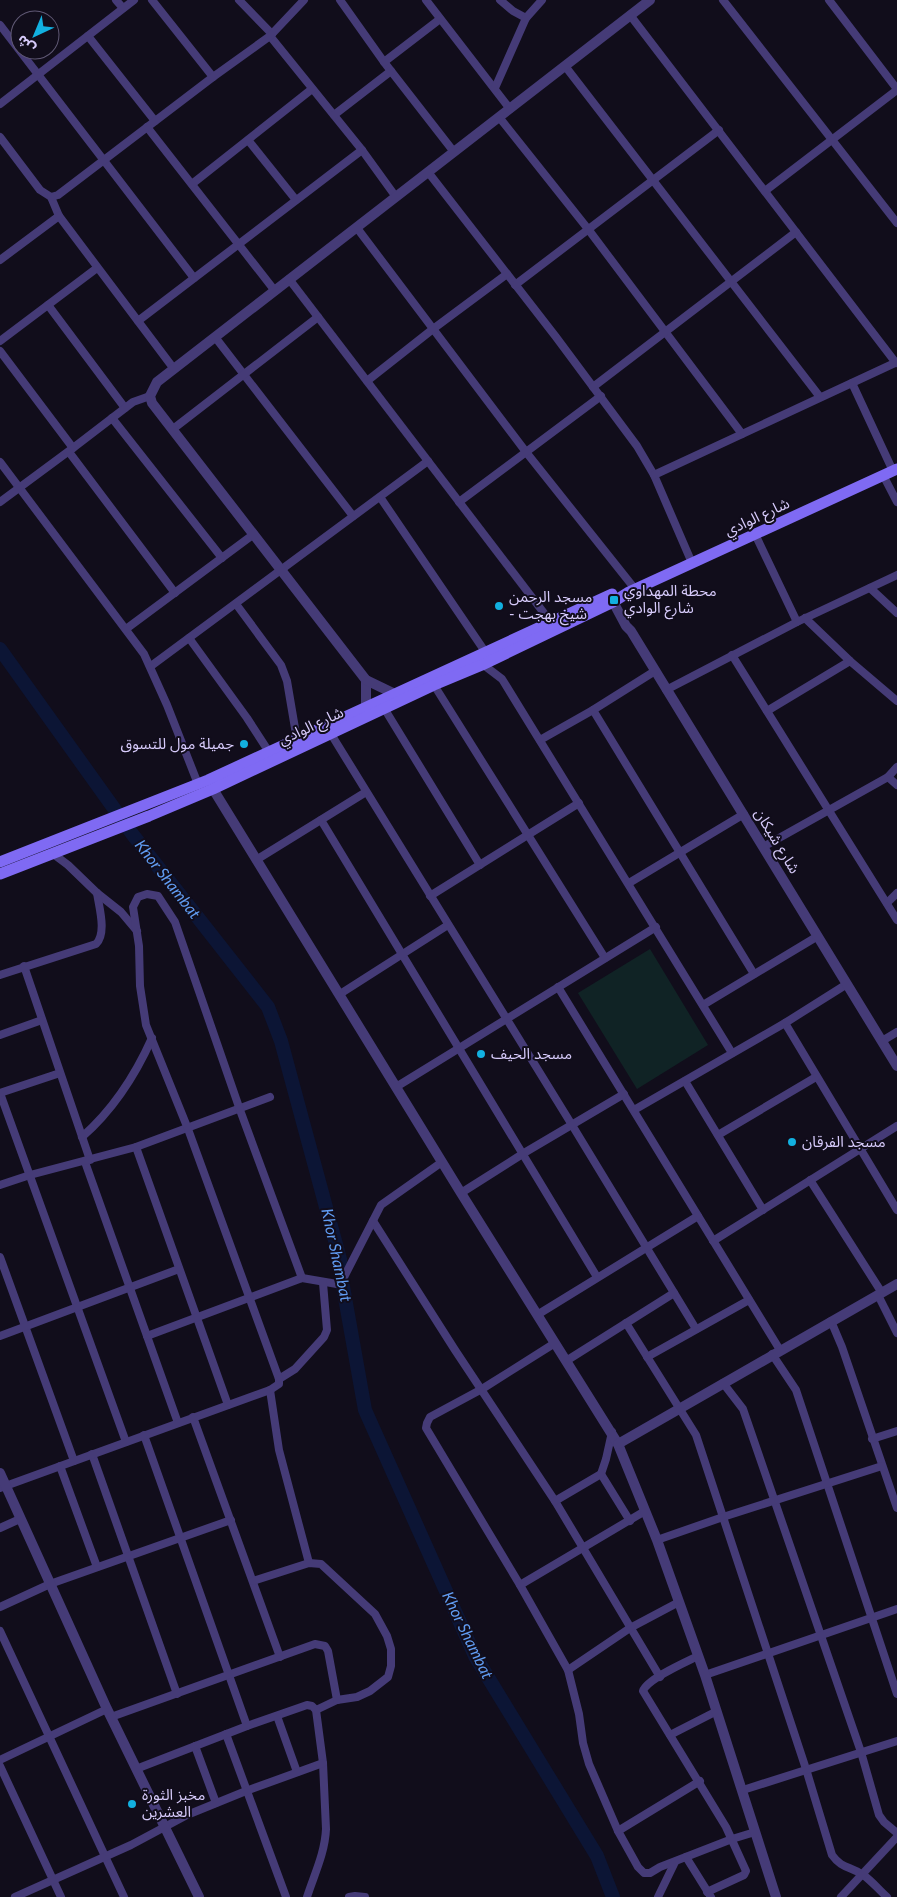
<svg xmlns="http://www.w3.org/2000/svg" width="897" height="1897" viewBox="0 0 897 1897" font-family="Lato,'Noto Sans Arabic',sans-serif">
	<style>
		.green { fill: #102325 }
		.lines { fill: none; stroke-linecap: round; stroke-linejoin: round }
		.river { stroke: #0c1535; stroke-width: 14 }
		.minor { stroke: #453b77; stroke-width: 8 }
		.tertiary { stroke: #453b77; stroke-width: 10 }
		.secondary { stroke: #7f6af3; stroke-width: 11 }
		.poi-dot { fill: #12b0e0; stroke: #110d1b; stroke-width: 2 }
		.labels { text-anchor: middle; stroke-width: 4; stroke-linejoin: round; paint-order: stroke }
		.street-label { font-size: 15px; fill: #d7cbfb; stroke: #110d1b }
		.poi-label { font-size: 15px; fill: #d7cbfb; stroke: #110d1b; text-anchor: start }
		.water-label { font-size: 16px; font-style: italic; fill: #619cf2; stroke: #110d1b }
	</style>
	<rect width="100%" height="100%" fill="#110d1b"/>
	<path class="green" d="M 650,949 L 708,1045 L 637,1089 L 578,993 Z"/>
	<g class="lines">
		<path class="river" d="M 0,649 L 133,835 L 268,1007 L 281,1041 L 340,1259 L 342,1281 L 365,1410 L 475,1656 L 597,1856 L 613,1897"/>
		<g class="minor">
			<path d="M 116,0 L 123,8"/>
			<path d="M 152,0 L 213,77"/>
			<path d="M 239,0 L 272,34"/>
			<path d="M 340,0 L 384,62 L 454,152"/>
			<path d="M 426,0 L 510,109"/>
			<path d="M 500,0 L 513,11 L 526,18"/>
			<path d="M 723,0 L 897,223"/>
			<path d="M 829,0 L 897,89"/>
			<path d="M 630,15 L 896,363"/>
			<path d="M 0,25 L 194,278"/>
			<path d="M 88,36 L 155,121"/>
			<path d="M 270,36 L 362,150 L 396,197"/>
			<path d="M 384,62 L 440,19"/>
			<path d="M 565,66 L 820,397"/>
			<path d="M 495,88 L 526,18 L 542,0"/>
			<path d="M 0,104 L 134,0"/>
			<path d="M 334,115 L 391,71"/>
			<path d="M 499,117 L 588,229 L 742,434"/>
			<path d="M 147,127 L 275,291"/>
			<path d="M 0,137 L 40,190 L 51,197 L 59,216 L 174,369"/>
			<path d="M 248,140 L 296,200"/>
			<path d="M 428,172 L 556,337 L 637,446 L 654,475 L 692,563"/>
			<path d="M 192,184 L 312,89"/>
			<path d="M 765,191 L 897,90"/>
			<path d="M 51,197 L 58,195 L 213,77 L 270,36 L 304,0"/>
			<path d="M 357,228 L 526,452 L 635,589"/>
			<path d="M 0,260 L 59,216"/>
			<path d="M 289,279 L 550,621"/>
			<path d="M 515,285 L 719,130"/>
			<path d="M 48,305 L 125,408"/>
			<path d="M 138,321 L 362,150"/>
			<path d="M 215,337 L 353,516"/>
			<path d="M 0,341 L 97,268"/>
			<path d="M 0,351 L 73,448"/>
			<path d="M 367,381 L 433,329 L 507,274"/>
			<path d="M 852,383 L 893,471"/>
			<path d="M 593,387 L 796,232"/>
			<path d="M 112,418 L 222,558"/>
			<path d="M 173,429 L 318,317"/>
			<path d="M 69,452 L 175,593"/>
			<path d="M 0,462 L 144,654 L 167,705 L 198,784"/>
			<path d="M 654,475 L 897,362"/>
			<path d="M 883,475 L 897,502"/>
			<path d="M 380,497 L 486,653"/>
			<path d="M 0,502 L 73,448 L 133,402 L 150,396"/>
			<path d="M 459,502 L 601,396"/>
			<path d="M 755,534 L 797,622"/>
			<path d="M 870,588 L 897,613"/>
			<path d="M 236,604 L 281,665 L 287,681 L 297,740"/>
			<path d="M 805,618 L 850,661 L 897,701"/>
			<path d="M 126,629 L 254,534"/>
			<path d="M 189,638 L 247,718 L 269,752"/>
			<path d="M 732,655 L 897,920"/>
			<path d="M 481,663 L 502,679 L 732,1053"/>
			<path d="M 151,666 L 428,461"/>
			<path d="M 434,685 L 605,958"/>
			<path d="M 666,690 L 797,622 L 897,575"/>
			<path d="M 384,708 L 480,865"/>
			<path d="M 593,710 L 754,974"/>
			<path d="M 767,711 L 850,661"/>
			<path d="M 331,734 L 572,1125 L 696,1329"/>
			<path d="M 540,740 L 593,710 L 655,671"/>
			<path d="M 888,777 L 897,785"/>
			<path d="M 321,820 L 597,1277"/>
			<path d="M 763,847 L 888,777 L 897,767"/>
			<path d="M 52,853 L 68,865 L 97,893 L 121,912 L 137,931"/>
			<path d="M 256,860 L 366,792"/>
			<path d="M 629,883 L 744,814"/>
			<path d="M 430,896 L 579,803"/>
			<path d="M 887,903 L 897,893"/>
			<path d="M 24,966 L 90,1160"/>
			<path d="M 0,975 L 96,944 C 107,933 99,907 97,893"/>
			<path d="M 558,987 L 780,1350"/>
			<path d="M 340,994 L 448,925"/>
			<path d="M 703,1005 L 818,936"/>
			<path d="M 785,1023 L 897,1210"/>
			<path d="M 0,1035 L 42,1020"/>
			<path d="M 882,1041 L 897,1032"/>
			<path d="M 685,1081 L 763,1210"/>
			<path d="M 396,1087 L 656,927"/>
			<path d="M 0,1093 L 126,1442"/>
			<path d="M 0,1093 L 60,1073"/>
			<path d="M 634,1110 L 785,1023 L 847,984"/>
			<path d="M 718,1135 L 816,1077"/>
			<path d="M 82,1137 C 114,1109 135,1076 152,1038"/>
			<path d="M 136,1147 L 228,1405"/>
			<path d="M 85,1162 L 178,1423"/>
			<path d="M 810,1180 L 882,1293"/>
			<path d="M 0,1185 L 30,1175 L 136,1147 L 270,1097"/>
			<path d="M 461,1193 L 524,1153 L 624,1094"/>
			<path d="M 373,1221 L 455,1350 L 555,1501 L 660,1677"/>
			<path d="M 713,1241 L 897,1126"/>
			<path d="M 0,1257 L 74,1461"/>
			<path d="M 878,1295 L 897,1333"/>
			<path d="M 537,1315 L 698,1216"/>
			<path d="M 831,1321 L 842,1347 L 897,1508"/>
			<path d="M 626,1323 L 696,1435 L 806,1769 L 832,1855 C 842,1869 850,1866 863,1875 C 871,1880 879,1890 887,1897"/>
			<path d="M 0,1336 L 179,1269"/>
			<path d="M 147,1336 L 302,1278 L 337,1284 L 342,1281 L 381,1205 L 442,1162"/>
			<path d="M 555,1343 L 482,1389 L 430,1417 L 427,1423 L 426,1428 L 520,1585 L 568,1670 L 579,1714 L 583,1743 L 589,1764 L 618,1831 L 638,1867 L 644,1873 L 650,1873 L 660,1867 L 732,1839 L 755,1832"/>
			<path d="M 772,1354 L 796,1390 L 897,1694"/>
			<path d="M 647,1357 L 749,1300"/>
			<path d="M 566,1361 L 674,1293"/>
			<path d="M 279,1379 L 295,1369 L 324,1337 L 327,1330 L 323,1283"/>
			<path d="M 723,1383 L 743,1409 L 861,1752 L 879,1815 L 884,1822 L 897,1833"/>
			<path d="M 270,1390 L 279,1450 L 309,1563"/>
			<path d="M 193,1417 L 280,1657"/>
			<path d="M 144,1435 L 247,1726"/>
			<path d="M 872,1439 L 897,1431"/>
			<path d="M 92,1454 L 177,1694"/>
			<path d="M 60,1466 L 97,1567"/>
			<path d="M 601,1474 L 630,1521"/>
			<path d="M 0,1488 L 270,1390 L 279,1384 L 279,1379 L 188,1129 L 146,1025 L 140,986 L 139,946 L 133,907 L 138,897 L 147,894 L 158,896 L 175,922 L 240,1110 L 302,1278"/>
			<path d="M 555,1501 L 601,1474 L 606,1459 L 612,1432"/>
			<path d="M 0,1528 L 20,1519"/>
			<path d="M 657,1540 L 723,1517 L 882,1466"/>
			<path d="M 253,1581 L 309,1563 L 321,1564 L 375,1614 L 387,1636 L 391,1649 L 391,1666 L 388,1677 L 370,1691 L 357,1697 L 337,1700 L 316,1710"/>
			<path d="M 520,1585 L 645,1511"/>
			<path d="M 0,1607 L 50,1584 L 231,1520"/>
			<path d="M 0,1631 L 124,1897"/>
			<path d="M 698,1656 C 686,1662 647,1679 643,1691 L 726,1827 L 746,1871 L 744,1875 L 707,1892"/>
			<path d="M 568,1670 L 630,1628 L 679,1602"/>
			<path d="M 705,1675 L 897,1609"/>
			<path d="M 277,1716 L 297,1772"/>
			<path d="M 111,1717 L 315,1644 L 325,1646 L 328,1651 L 337,1700"/>
			<path d="M 226,1734 L 286,1897"/>
			<path d="M 670,1735 L 717,1711"/>
			<path d="M 195,1746 L 216,1803"/>
			<path d="M 0,1760 L 107,1709"/>
			<path d="M 0,1766 L 61,1897"/>
			<path d="M 136,1769 L 247,1726 L 307,1705 L 312,1706 L 316,1710 L 323,1763 L 326,1829 C 325,1853 314,1875 307,1897"/>
			<path d="M 743,1790 L 897,1741"/>
			<path d="M 618,1831 L 700,1781"/>
			<path d="M 686,1857 L 711,1897"/>
			<path d="M 15,1897 L 131,1845 L 187,1815 L 246,1791 L 323,1763"/>
			<path d="M 349,1897 L 355,1896 L 365,1897"/>
			<path d="M 658,1897 L 675,1862"/>
			<path d="M 841,1897 L 897,1837"/>
		</g>
		<g class="tertiary">
			<path d="M 610,596 L 626,626 L 631,631 L 897,1066"/>
			<path d="M 366,680 L 366,708"/>
			<path d="M 395,694 L 366,680 L 152,403 L 150,396 L 157,382 L 650,0"/>
			<path d="M 213,789 L 461,1193 L 618,1444 L 657,1540 L 705,1675 L 776,1897"/>
			<path d="M 618,1444 L 897,1284"/>
			<path d="M 0,1473 L 107,1709 L 199,1897"/>
		</g>
		<g class="secondary">
			<path d="M 0,862 L 208,780 L 612,594"/>
			<path d="M 0,874 L 149,816 L 213,789 L 434,685 L 482,665 L 613,602 L 629,592 L 897,469"/>
		</g>
	</g>
	<g class="poi-dot">
		<rect x="609" y="595" width="10" height="10" rx="2.5"/>
		<circle cx="499" cy="606" r="5"/>
		<circle cx="244" cy="744" r="5"/>
		<circle cx="481" cy="1054" r="5"/>
		<circle cx="792" cy="1142" r="5"/>
		<circle cx="132" cy="1804" r="5"/>
	</g>
	<g class="labels">
		<g class="street-label">
			<text transform="translate(757 517) rotate(-25)" y="5">شارع الوادي</text>
			<text transform="translate(311 726) rotate(-25)" y="5">شارع الوادي</text>
			<text transform="translate(777 841) rotate(59)" y="5">شارع شيكان</text>
		</g>
		<g class="poi-label">
			<text x="624" y="596">محطة المهداوي<tspan x="624" dy="17">شارع الوادي</tspan></text>
			<text x="509" y="602">مسجد الرحمن<tspan x="509" dy="17">- شيخ بهجت</tspan></text>
			<text x="234" y="749" text-anchor="end">جميلة مول للتسوق</text>
			<text x="491" y="1059">مسجد الحيف</text>
			<text x="802" y="1147">مسجد الفرقان</text>
			<text x="142" y="1800">مخبز الثورة<tspan x="142" dy="17">العشرين</tspan></text>
		</g>
		<g class="water-label">
			<text transform="translate(168 879) rotate(52)" y="6">Khor Shambat</text>
			<text transform="translate(337 1255) rotate(78)" y="6">Khor Shambat</text>
			<text transform="translate(468 1635) rotate(64)" y="6">Khor Shambat</text>
		</g>
	</g>
	<g transform="translate(35 35) rotate(224)"><circle r="24" fill="#110d1b" stroke="#605975"/>
	<path d="M0-4L9 19L0 12L-9 19Z" fill="#12b0e0"/>
	<text y="-8" font-size="14" font-weight="bold" text-anchor="middle" fill="#d7cbfb">ش</text>
	</g>
</svg>
